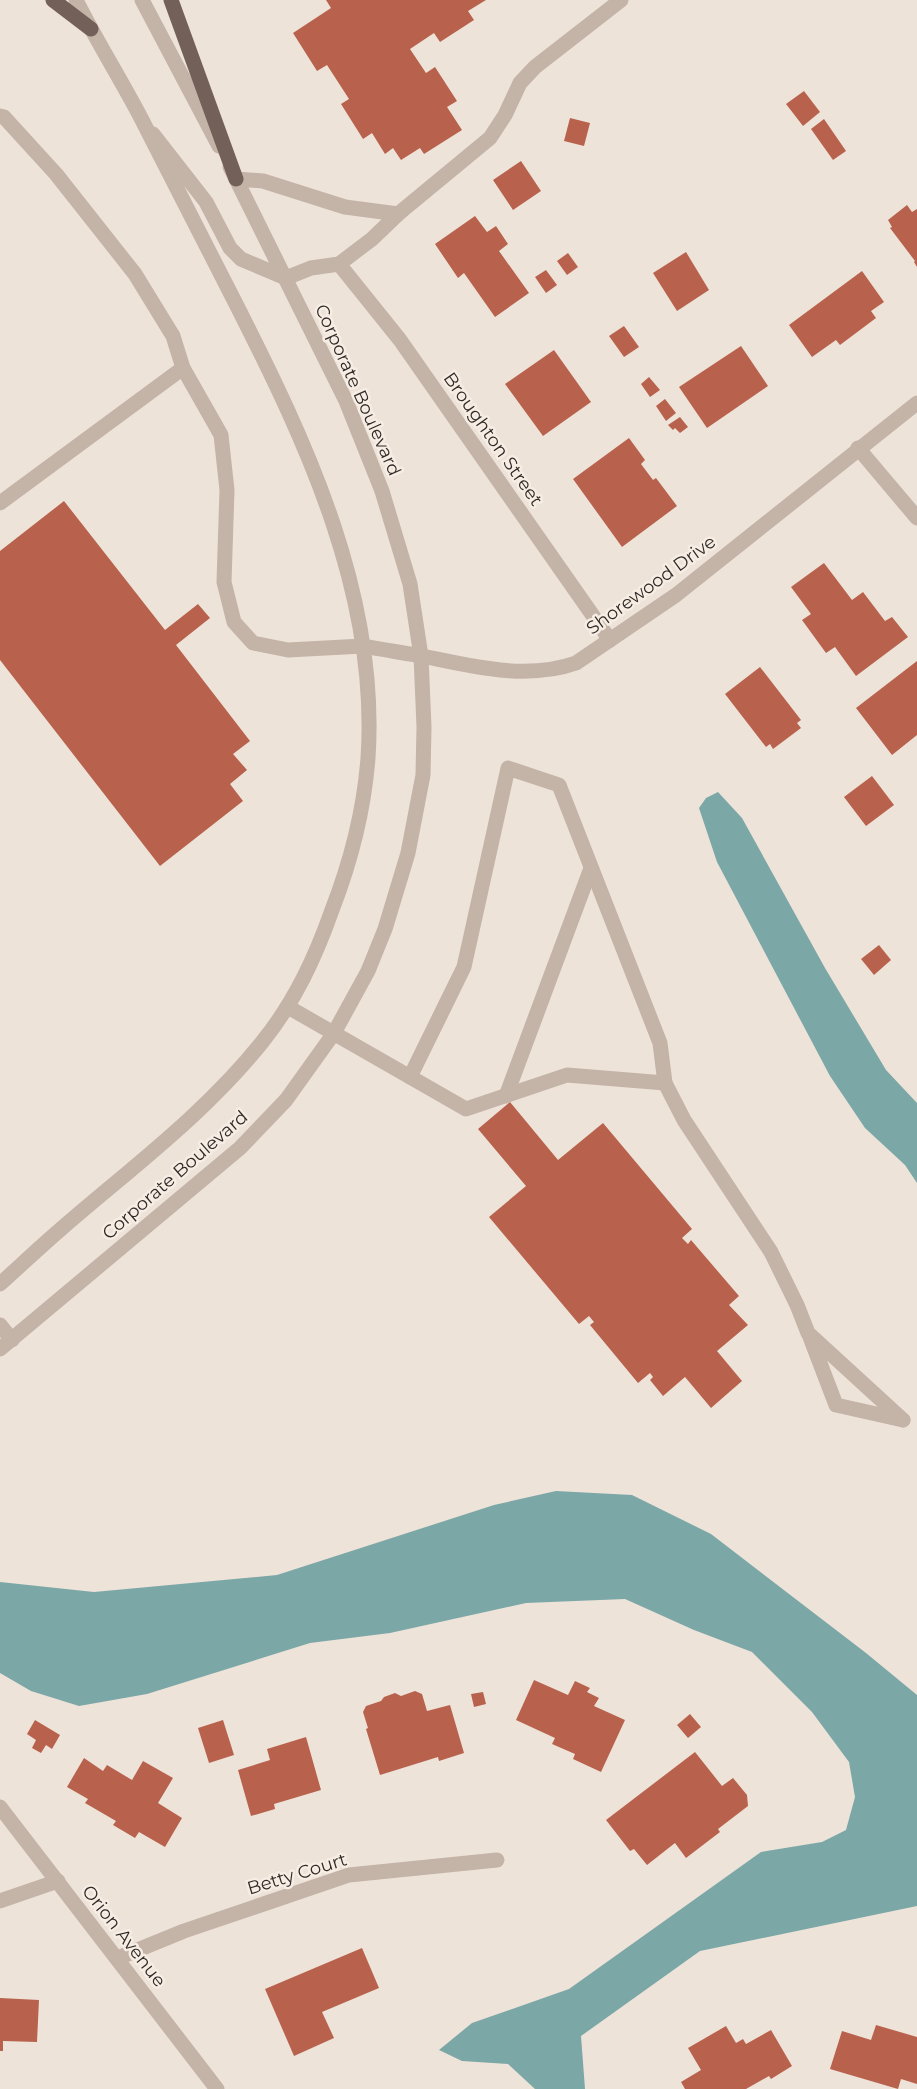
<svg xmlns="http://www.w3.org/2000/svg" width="917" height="2089" viewBox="0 0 917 2089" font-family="Montserrat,sans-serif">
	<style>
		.water { fill: #7ba7a7 }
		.building { fill: #b8624d }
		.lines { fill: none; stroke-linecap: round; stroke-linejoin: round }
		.service { stroke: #c4b3a7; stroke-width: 15 }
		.minor { stroke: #c4b3a7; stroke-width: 15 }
		.tertiary { stroke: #c4b3a7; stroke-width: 15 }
		.primary { stroke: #726059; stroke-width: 15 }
		.labels { text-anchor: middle; stroke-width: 5; stroke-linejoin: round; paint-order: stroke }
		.street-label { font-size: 18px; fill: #312926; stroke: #f6ede4 }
	</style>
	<rect width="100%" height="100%" fill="#eee3d9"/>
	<g class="water">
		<path d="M 718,792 L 742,818 L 825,968 L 886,1070 L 917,1103 L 917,1183 L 905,1165 L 865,1128 L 830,1076 L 717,862 L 699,808 L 706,798 Z"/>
		<path d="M 556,1491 L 632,1495 L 711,1534 L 866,1653 L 917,1695 L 917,1906 L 700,1951 L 581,2036 L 585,2089 L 535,2089 L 508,2064 L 462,2061 L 439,2050 L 472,2023 L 569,1989 L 761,1852 L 822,1842 L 846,1830 L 855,1797 L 849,1762 L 812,1712 L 752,1652 L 694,1630 L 625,1599 L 526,1603 L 390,1633 L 310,1643 L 147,1694 L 79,1706 L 31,1691 L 0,1673 L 0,1582 L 94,1592 L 277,1575 L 494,1505 Z"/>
	</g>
	<g class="building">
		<path d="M 326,0 L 486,0 L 468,11 L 474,20 L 440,42 L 434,33 L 410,49 L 426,73 L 435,67 L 457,101 L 447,107 L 462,130 L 424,154 L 420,148 L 401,160 L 393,148 L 385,154 L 372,133 L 363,139 L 341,104 L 349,99 L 327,65 L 317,71 L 293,33 L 331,8 Z"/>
		<path d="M 804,91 L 820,112 L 803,126 L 786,104 Z"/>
		<path d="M 570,118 L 590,123 L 584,146 L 564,141 Z"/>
		<path d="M 824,119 L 846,151 L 833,160 L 811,129 Z"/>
		<path d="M 521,161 L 541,191 L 513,210 L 493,180 Z"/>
		<path d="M 907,205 L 912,212 L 917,209 L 917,267 L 914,262 L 915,261 L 890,228 L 892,227 L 888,220 Z"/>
		<path d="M 475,216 L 487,232 L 496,226 L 508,244 L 499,251 L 529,293 L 495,317 L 464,273 L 458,278 L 435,244 Z"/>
		<path d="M 686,252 L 709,290 L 677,311 L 653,273 Z"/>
		<path d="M 568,253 L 578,267 L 567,275 L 557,261 Z"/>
		<path d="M 546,270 L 557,285 L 546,293 L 535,277 Z"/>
		<path d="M 862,271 L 884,302 L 871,311 L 876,318 L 840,345 L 836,340 L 812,357 L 789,325 Z"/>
		<path d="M 624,326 L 639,347 L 624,357 L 609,336 Z"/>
		<path d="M 741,346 L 768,386 L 707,428 L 679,387 Z"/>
		<path d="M 554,350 L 591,402 L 543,436 L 505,384 Z"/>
		<path d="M 649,377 L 660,390 L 650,397 L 641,384 Z"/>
		<path d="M 665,399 L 676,413 L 666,421 L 656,406 Z"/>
		<path d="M 680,417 L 688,427 L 680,433 L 675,428 L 673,430 L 668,425 Z"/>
		<path d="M 629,438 L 645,460 L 641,464 L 653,480 L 656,478 L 677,506 L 622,547 L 573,479 Z"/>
		<path d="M 64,501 L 165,630 L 198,604 L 210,618 L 176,645 L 250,741 L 233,754 L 247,770 L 230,784 L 243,801 L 160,866 L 0,660 L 0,551 Z"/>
		<path d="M 824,563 L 852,600 L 863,592 L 885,621 L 892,617 L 908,637 L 856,676 L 835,647 L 826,653 L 802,620 L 811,614 L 791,587 Z"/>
		<path d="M 917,661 L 917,735 L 892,755 L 856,708 Z"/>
		<path d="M 760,667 L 801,720 L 797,723 L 801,728 L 773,749 L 770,744 L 766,747 L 725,694 Z"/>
		<path d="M 872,776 L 894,805 L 866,826 L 844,797 Z"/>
		<path d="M 879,945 L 891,960 L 874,975 L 861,959 Z"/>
		<path d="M 510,1102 L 558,1160 L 603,1123 L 692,1229 L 682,1238 L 688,1244 L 691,1240 L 739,1296 L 729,1305 L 748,1325 L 717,1351 L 742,1381 L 711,1408 L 685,1377 L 663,1396 L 650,1380 L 653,1377 L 650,1373 L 638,1383 L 590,1325 L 594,1322 L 589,1316 L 579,1324 L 489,1217 L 526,1186 L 478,1129 Z"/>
		<path d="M 534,1680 L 568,1695 L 575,1681 L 590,1688 L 587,1692 L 599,1698 L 594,1706 L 625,1720 L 601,1772 L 573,1759 L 575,1754 L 552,1744 L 555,1738 L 516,1720 Z"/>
		<path d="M 415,1691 L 422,1694 L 427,1711 L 450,1705 L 464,1753 L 439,1761 L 438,1757 L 380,1775 L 366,1729 L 368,1728 L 363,1712 L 366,1706 L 381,1701 L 384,1697 L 395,1693 L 401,1696 Z"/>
		<path d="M 483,1692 L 486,1704 L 474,1707 L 471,1694 Z"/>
		<path d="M 690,1714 L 701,1727 L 688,1738 L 677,1725 Z"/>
		<path d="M 35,1720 L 60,1735 L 52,1749 L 46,1745 L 41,1753 L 32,1748 L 36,1740 L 27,1734 Z"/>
		<path d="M 223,1720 L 234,1755 L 209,1763 L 198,1728 Z"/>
		<path d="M 306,1737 L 321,1790 L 274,1804 L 275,1809 L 251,1816 L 238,1770 L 270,1760 L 267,1749 Z"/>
		<path d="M 695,1752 L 722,1786 L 733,1778 L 747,1795 L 748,1806 L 718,1829 L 720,1832 L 686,1858 L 675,1843 L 647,1865 L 634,1849 L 630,1851 L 606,1820 Z"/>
		<path d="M 84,1758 L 103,1771 L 107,1765 L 132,1780 L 143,1761 L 173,1778 L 158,1803 L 182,1818 L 165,1847 L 139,1832 L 135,1838 L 113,1825 L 116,1821 L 85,1803 L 88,1799 L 67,1787 Z"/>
		<path d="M 362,1948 L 379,1988 L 322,2012 L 334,2038 L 294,2056 L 265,1989 Z"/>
		<path d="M 0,1998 L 39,2000 L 37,2042 L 3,2041 L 3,2051 L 0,2051 Z"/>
		<path d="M 876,2025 L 917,2037 L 917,2084 L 901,2079 L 898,2089 L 830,2069 L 842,2031 L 871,2040 Z"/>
		<path d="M 726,2026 L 736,2043 L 743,2039 L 746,2044 L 771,2030 L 792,2066 L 771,2079 L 769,2076 L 746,2089 L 685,2089 L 681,2082 L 701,2070 L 688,2048 Z"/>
	</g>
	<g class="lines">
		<g class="service">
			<path d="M 0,116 L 4,117 L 56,174 L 135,274 L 173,336 L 183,368 L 0,503"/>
			<path d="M 183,368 L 221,435 L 227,490 L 224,582 L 234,622 L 253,643 L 288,650 L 363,646"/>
			<path d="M 288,1007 L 466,1109 L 567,1075 L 665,1083 L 684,1120 L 771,1252 L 797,1305 L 808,1333 L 903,1420"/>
			<path d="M 410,1077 L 464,967 L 508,768 L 559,785 L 660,1043 L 665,1083"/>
			<path d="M 506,1096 L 591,868"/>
			<path d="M 0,1325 L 12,1340"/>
			<path d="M 810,1337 L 836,1405 L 903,1420"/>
		</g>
		<g class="minor">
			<path d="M 153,134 L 206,202 L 230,248 L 241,259 L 286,278 L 311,268 L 339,264 L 372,239 L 398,214 L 490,138 L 505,115 L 520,83 L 535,67 L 621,0"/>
			<path d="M 236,179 L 263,181 L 345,207 L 398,214"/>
			<path d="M 339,264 L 400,340 L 610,640"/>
			<path d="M 858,448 L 917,518"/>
			<path d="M 363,646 C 384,650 406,653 427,657 C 475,667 528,680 576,663 L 676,595 L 917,403"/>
			<path d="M 0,1807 L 217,2089"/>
			<path d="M 0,1901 L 58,1881"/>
			<path d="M 118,1958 L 184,1931 L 349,1875 L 497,1860"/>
		</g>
		<g class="tertiary">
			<path d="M 142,0 L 219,146"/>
			<path d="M 0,1284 C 20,1266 40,1247 61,1229 C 130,1169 205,1114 263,1041 C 295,1001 315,958 332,910 C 351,861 364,810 368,758 C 379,596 307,444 236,304 C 204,242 173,180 141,118 C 120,78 96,40 76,0"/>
			<path d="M 0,1349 L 240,1148 L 286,1100 L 334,1033 L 368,971 L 385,929 L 408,853 L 423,775 L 424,727 L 421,656 L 410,584 L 382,491 L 346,401 L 230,167"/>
		</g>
		<g class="primary">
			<path d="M 53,0 L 91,29"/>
			<path d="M 171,0 L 236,179"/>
		</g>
	</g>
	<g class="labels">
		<g class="street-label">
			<text transform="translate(358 390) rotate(66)" y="6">Corporate Boulevard</text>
			<text transform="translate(493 439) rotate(55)" y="6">Broughton Street</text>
			<text transform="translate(651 585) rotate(-36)" y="6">Shorewood Drive</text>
			<text transform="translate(175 1175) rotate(-41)" y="6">Corporate Boulevard</text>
			<text transform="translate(297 1874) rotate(-17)" y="6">Betty Court</text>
			<text transform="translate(124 1936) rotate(52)" y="6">Orion Avenue</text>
		</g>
	</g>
</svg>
